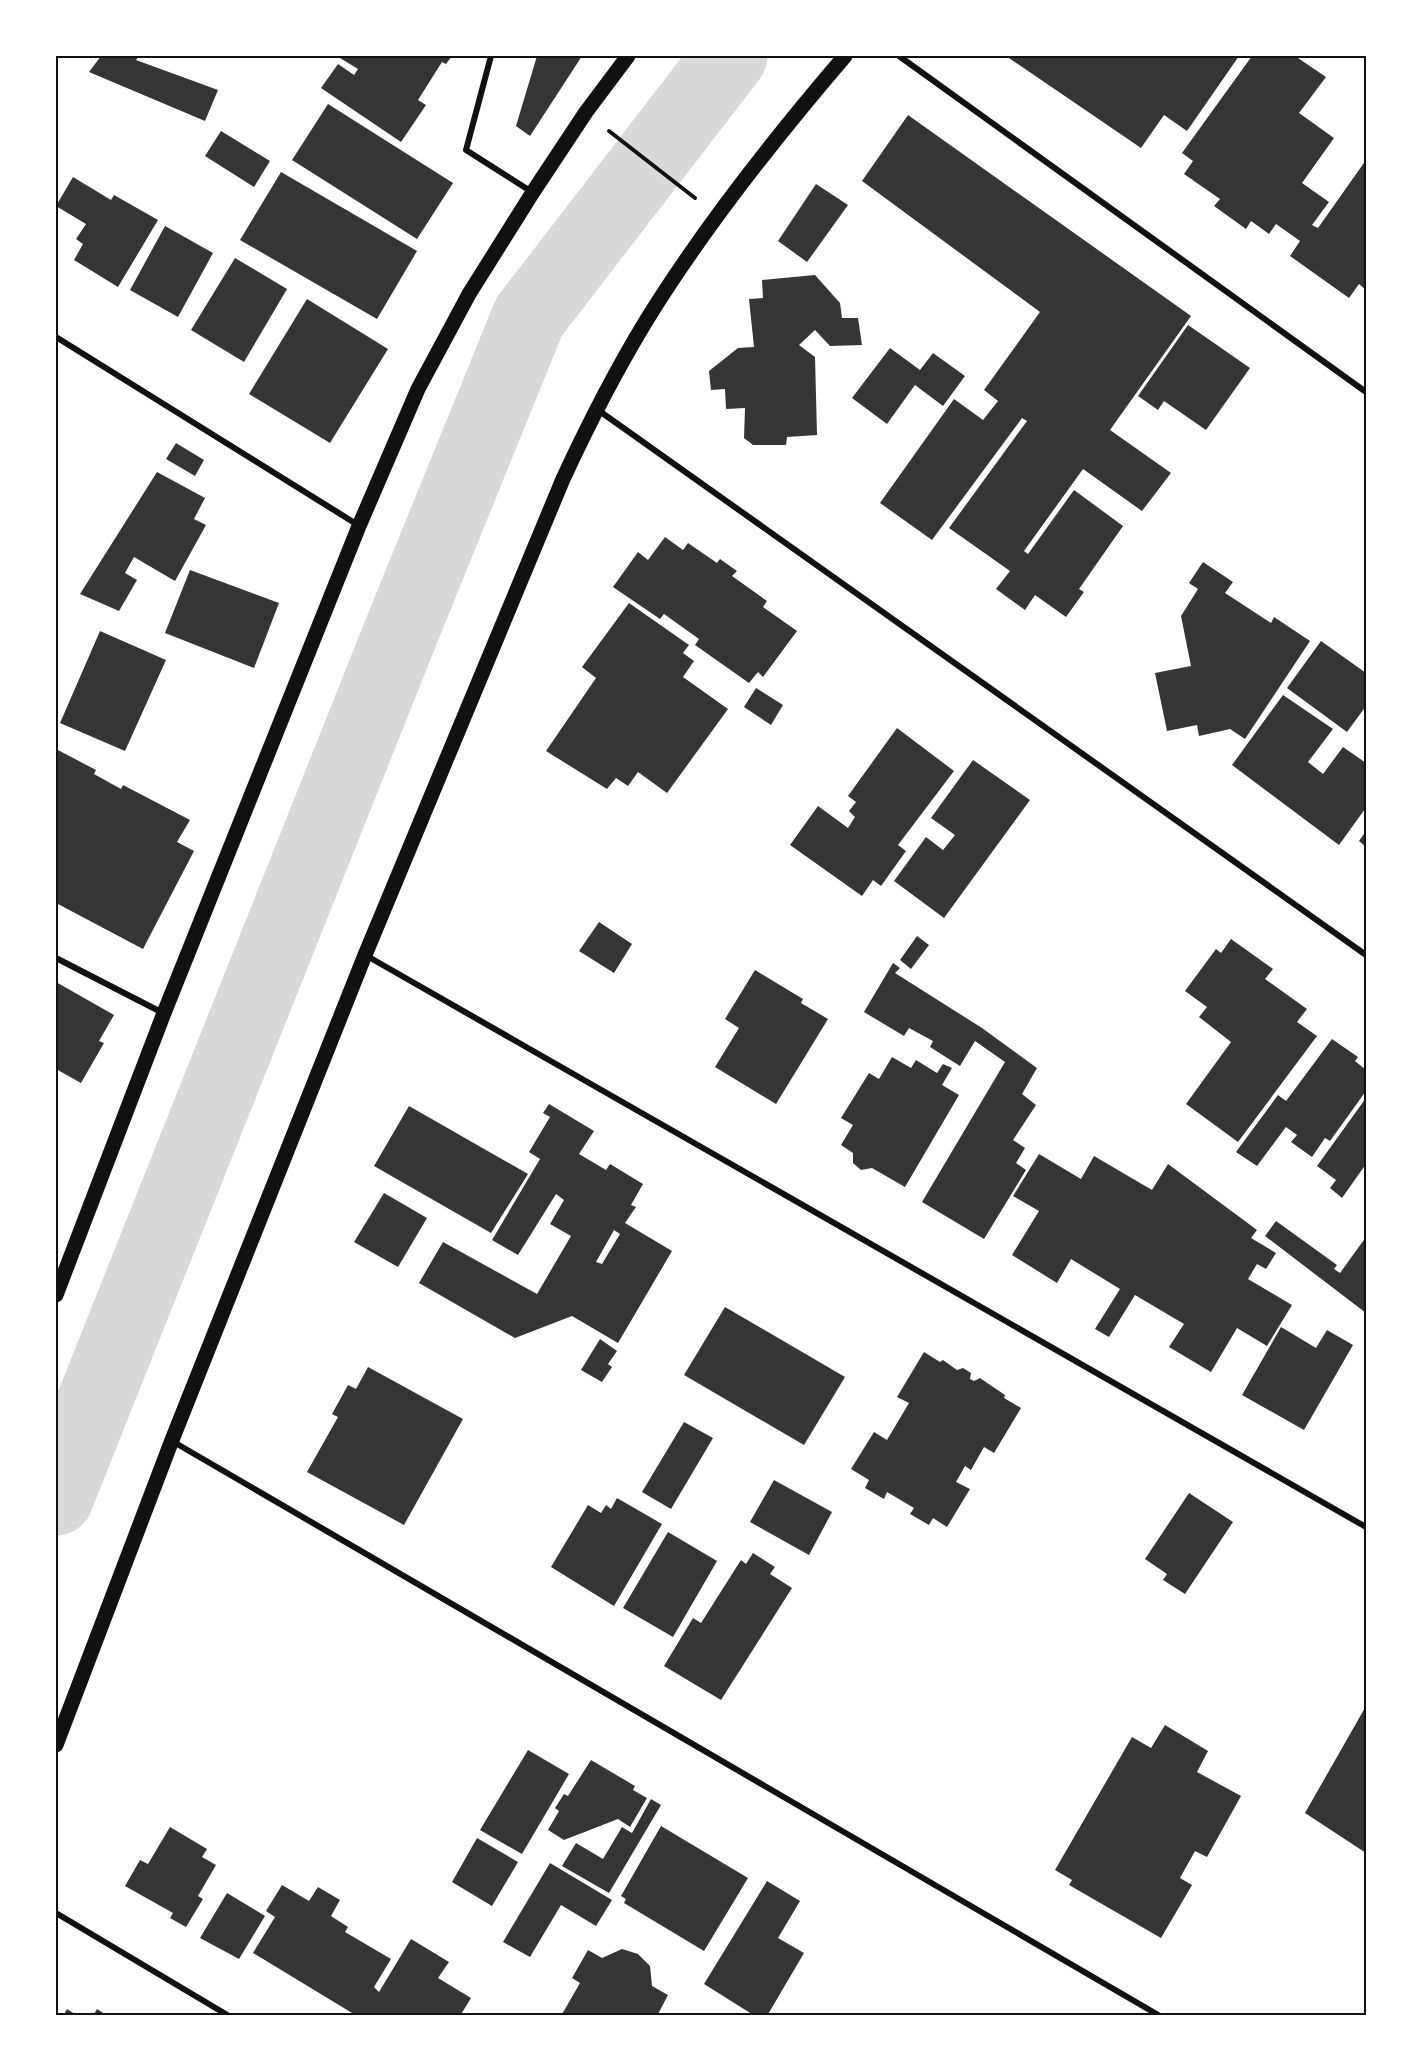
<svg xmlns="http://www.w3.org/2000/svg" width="1422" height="2071" viewBox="0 0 1422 2071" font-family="'Varela Round',sans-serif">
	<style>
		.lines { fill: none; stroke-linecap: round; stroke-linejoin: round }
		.river { stroke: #d9d9d9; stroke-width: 75 }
		.building { fill: #353535; fill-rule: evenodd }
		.path { stroke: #111; stroke-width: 4 }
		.minor { stroke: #111; stroke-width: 6 }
		.primary { stroke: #111; stroke-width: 15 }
		.neatline { fill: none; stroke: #111; stroke-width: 2 }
	</style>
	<rect width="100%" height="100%" fill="#fff"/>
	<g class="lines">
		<path class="river" d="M 56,1498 L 401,632 L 529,317 L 730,56"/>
	</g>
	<g class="building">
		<path d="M 101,56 L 139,56 L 136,60 L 218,90 L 205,121 L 89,72 Z"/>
		<path d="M 342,56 L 452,56 L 446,64 L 442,62 L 418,100 L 426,105 L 401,142 L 321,88 L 338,64 L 354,75 L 358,69 L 340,58 Z"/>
		<path d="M 537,56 L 582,56 L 530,136 L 516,126 Z"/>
		<path d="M 1006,56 L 1239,56 L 1187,131 L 1164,115 L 1141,148 Z"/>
		<path d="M 1252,56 L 1295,56 L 1326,77 L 1299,113 L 1334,138 L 1302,183 L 1329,202 L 1312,225 L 1318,228 L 1366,160 L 1366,290 L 1359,284 L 1349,298 L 1290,256 L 1300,241 L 1276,224 L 1269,234 L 1251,221 L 1246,229 L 1214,206 L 1220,199 L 1184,174 L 1193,161 L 1182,153 Z"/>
		<path d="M 328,104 L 453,183 L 417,239 L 292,160 Z"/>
		<path d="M 908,115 L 1191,316 L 1110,430 L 1171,473 L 1142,511 L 1083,469 L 1024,551 L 1028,554 L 1074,490 L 1123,526 L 1079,589 L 1084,592 L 1066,617 L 1035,595 L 1025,610 L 996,589 L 1010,571 L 949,528 L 1027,421 L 1022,418 L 932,540 L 880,503 L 954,399 L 983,420 L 998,401 L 984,390 L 1040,312 L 862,181 Z"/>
		<path d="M 221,131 L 270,161 L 254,187 L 205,156 Z"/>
		<path d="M 281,172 L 417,251 L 377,319 L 240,240 Z"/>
		<path d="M 73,177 L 111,200 L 114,195 L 158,220 L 118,287 L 74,260 L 83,244 L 76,239 L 86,224 L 56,206 Z"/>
		<path d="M 816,184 L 848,205 L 807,262 L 778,241 Z"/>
		<path d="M 165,226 L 213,253 L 178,317 L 130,290 Z"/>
		<path d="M 235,258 L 287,289 L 244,362 L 191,330 Z"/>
		<path d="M 815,275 L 840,303 L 842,318 L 858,318 L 862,345 L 830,346 L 815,330 L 799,345 L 815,357 L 817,435 L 787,437 L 786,445 L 753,445 L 744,438 L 745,408 L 726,409 L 725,389 L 711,390 L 709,371 L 738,348 L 754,347 L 749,299 L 763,298 L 762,280 Z"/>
		<path d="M 307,299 L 388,349 L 330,443 L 249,394 Z"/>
		<path d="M 1188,325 L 1250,368 L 1206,430 L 1164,401 L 1158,410 L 1138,396 Z"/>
		<path d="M 890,348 L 920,370 L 933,353 L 965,376 L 943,406 L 915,385 L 887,424 L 852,398 Z"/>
		<path d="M 176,443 L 204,460 L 195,476 L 166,459 Z"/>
		<path d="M 157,472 L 205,498 L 194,519 L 206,525 L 175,581 L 134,557 L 125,573 L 137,580 L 119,611 L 80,594 Z"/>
		<path d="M 665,537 L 683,550 L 688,543 L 717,563 L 720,559 L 737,571 L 732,576 L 767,601 L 763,607 L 797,631 L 763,677 L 758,672 L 749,683 L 695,645 L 699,639 L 664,614 L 660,619 L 613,587 L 638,552 L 648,560 Z"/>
		<path d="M 1203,562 L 1233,582 L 1225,593 L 1271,623 L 1274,617 L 1310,641 L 1245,739 L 1230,729 L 1199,736 L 1197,725 L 1167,731 L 1155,673 L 1191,666 L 1181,616 L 1198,589 L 1189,583 Z"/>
		<path d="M 190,570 L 279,603 L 254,668 L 165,633 Z"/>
		<path d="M 629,603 L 689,645 L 683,653 L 694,661 L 683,677 L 728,709 L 667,793 L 638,772 L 628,786 L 616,778 L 607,789 L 546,751 L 596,678 L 582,667 Z"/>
		<path d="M 100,631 L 166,660 L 125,751 L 60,723 Z"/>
		<path d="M 1321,641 L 1366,673 L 1366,706 L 1347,732 L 1287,688 Z"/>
		<path d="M 756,688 L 783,705 L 771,725 L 744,707 Z"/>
		<path d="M 1283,695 L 1333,729 L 1308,762 L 1323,774 L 1343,747 L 1366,763 L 1366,810 L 1365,809 L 1339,845 L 1232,765 Z"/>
		<path d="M 897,728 L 954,771 L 898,845 L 906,851 L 881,886 L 873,880 L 862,896 L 790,845 L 818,806 L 848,828 L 855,817 L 849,811 L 856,802 L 848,796 Z"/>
		<path d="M 56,749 L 96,770 L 94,774 L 121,789 L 123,785 L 190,820 L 177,842 L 194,851 L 143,949 L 56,903 Z"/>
		<path d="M 973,760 L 1030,800 L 944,918 L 894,881 L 926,837 L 943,850 L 955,835 L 931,818 Z"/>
		<path d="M 1366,831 L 1366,847 L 1359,841 Z"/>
		<path d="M 599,922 L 632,944 L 614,973 L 579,951 Z"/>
		<path d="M 917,936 L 929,945 L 911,969 L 900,960 Z"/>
		<path d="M 1231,939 L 1273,969 L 1265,979 L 1307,1009 L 1297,1022 L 1317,1036 L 1238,1142 L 1186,1104 L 1231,1042 L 1199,1017 L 1207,1007 L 1185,991 L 1216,949 L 1221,953 Z"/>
		<path d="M 893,963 L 900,968 L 895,973 L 982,1028 L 1037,1068 L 1022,1094 L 1036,1105 L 1013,1140 L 1025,1148 L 1016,1163 L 1026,1170 L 984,1239 L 922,1202 L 1005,1062 L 975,1041 L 960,1066 L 930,1047 L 933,1041 L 909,1028 L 904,1036 L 864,1012 Z"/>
		<path d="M 755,970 L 803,999 L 801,1003 L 828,1019 L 776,1104 L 715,1067 L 739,1028 L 725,1019 Z"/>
		<path d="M 56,982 L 114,1015 L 99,1041 L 104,1043 L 81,1083 L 56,1069 Z"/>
		<path d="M 1332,1039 L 1358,1057 L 1355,1061 L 1366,1070 L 1366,1091 L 1330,1141 L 1325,1138 L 1312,1157 L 1291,1142 L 1297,1135 L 1286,1127 L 1257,1166 L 1236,1152 L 1278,1095 L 1286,1101 Z"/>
		<path d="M 892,1057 L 911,1068 L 916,1060 L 937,1073 L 943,1064 L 952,1068 L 942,1085 L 959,1095 L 905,1187 L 872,1168 L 861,1170 L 853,1163 L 853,1153 L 841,1145 L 853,1125 L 841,1118 L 869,1073 L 879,1079 Z"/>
		<path d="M 1366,1098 L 1366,1164 L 1342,1198 L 1330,1188 L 1336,1180 L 1317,1166 Z"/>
		<path d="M 549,1104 L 594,1131 L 579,1154 L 606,1170 L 610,1164 L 643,1184 L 631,1205 L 636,1207 L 625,1223 L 672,1251 L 618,1343 L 572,1316 L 515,1338 L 419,1283 L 443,1242 L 537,1294 L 571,1236 L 550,1224 L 564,1200 L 556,1194 L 518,1255 L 492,1240 L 540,1159 L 529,1152 L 550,1117 L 543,1113 ZM 614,1230 L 620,1234 L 602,1264 L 596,1262 Z"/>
		<path d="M 409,1106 L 528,1174 L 491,1233 L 374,1166 Z"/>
		<path d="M 1039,1154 L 1081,1179 L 1094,1156 L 1152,1190 L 1168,1164 L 1257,1230 L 1251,1238 L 1276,1253 L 1266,1269 L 1257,1264 L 1248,1279 L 1292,1305 L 1267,1346 L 1237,1328 L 1211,1372 L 1169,1347 L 1184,1324 L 1135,1295 L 1109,1337 L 1095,1329 L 1120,1289 L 1071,1259 L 1057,1283 L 1012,1255 L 1039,1211 L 1013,1196 Z"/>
		<path d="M 384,1193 L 427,1218 L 398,1267 L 354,1242 Z"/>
		<path d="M 1276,1221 L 1337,1265 L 1334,1269 L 1340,1273 L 1366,1237 L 1366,1313 L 1265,1236 Z"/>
		<path d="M 725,1307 L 845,1377 L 804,1445 L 684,1375 Z"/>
		<path d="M 1281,1327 L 1316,1348 L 1327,1330 L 1353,1345 L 1304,1430 L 1242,1395 Z"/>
		<path d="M 600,1339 L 617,1351 L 608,1364 L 612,1367 L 602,1382 L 581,1370 Z"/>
		<path d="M 924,1352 L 940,1362 L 943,1360 L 957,1370 L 963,1368 L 971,1373 L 970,1379 L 974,1381 L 980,1378 L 1005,1395 L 1004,1398 L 1021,1408 L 994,1453 L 984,1447 L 971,1470 L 965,1466 L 956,1482 L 970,1489 L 947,1527 L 933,1518 L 929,1525 L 910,1514 L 914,1508 L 887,1492 L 884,1499 L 865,1488 L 869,1480 L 851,1469 L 874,1432 L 887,1440 L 909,1403 L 897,1397 Z"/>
		<path d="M 368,1367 L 463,1419 L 404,1525 L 307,1472 L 338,1417 L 332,1414 L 348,1385 L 356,1389 Z"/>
		<path d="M 684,1422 L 713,1438 L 671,1509 L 642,1492 Z"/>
		<path d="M 774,1480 L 832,1512 L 809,1555 L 750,1522 Z"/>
		<path d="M 1189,1493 L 1233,1522 L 1185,1594 L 1163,1580 L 1167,1574 L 1145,1559 Z"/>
		<path d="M 617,1498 L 662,1524 L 614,1606 L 551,1567 L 588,1505 L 601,1513 L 606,1505 L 611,1509 Z"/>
		<path d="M 668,1532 L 717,1561 L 673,1637 L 623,1608 Z"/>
		<path d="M 753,1553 L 775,1567 L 770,1574 L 792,1588 L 721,1700 L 664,1666 L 693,1618 L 701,1623 L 741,1560 L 746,1564 Z"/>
		<path d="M 1366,1706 L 1366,1853 L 1305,1813 Z"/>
		<path d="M 1165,1725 L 1208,1751 L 1197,1772 L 1241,1796 L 1207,1857 L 1195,1851 L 1180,1878 L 1192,1885 L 1161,1938 L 1069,1885 L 1072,1880 L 1055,1870 L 1132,1737 L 1151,1748 Z"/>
		<path d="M 528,1750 L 569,1774 L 522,1854 L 480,1830 Z"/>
		<path d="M 591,1760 L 635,1786 L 633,1790 L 647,1798 L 630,1827 L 618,1819 L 564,1840 L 548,1830 L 559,1811 L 555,1808 L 564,1794 L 568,1796 Z"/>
		<path d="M 651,1799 L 661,1805 L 609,1893 L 562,1866 L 576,1843 L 603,1859 L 622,1827 L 632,1833 Z"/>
		<path d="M 661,1826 L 748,1878 L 704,1951 L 624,1903 L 626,1899 L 621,1896 Z"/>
		<path d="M 170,1827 L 207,1849 L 202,1857 L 216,1865 L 198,1896 L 203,1899 L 186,1927 L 170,1918 L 173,1913 L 125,1886 L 140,1860 L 148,1864 Z"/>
		<path d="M 477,1838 L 518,1862 L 492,1906 L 452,1882 Z"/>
		<path d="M 550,1863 L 612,1900 L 596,1926 L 561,1905 L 530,1957 L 503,1942 Z"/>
		<path d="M 767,1881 L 800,1901 L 778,1938 L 804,1953 L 767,2016 L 755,2016 L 704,1984 Z"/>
		<path d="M 282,1885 L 309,1901 L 318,1887 L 340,1900 L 331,1916 L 348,1927 L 345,1932 L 391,1959 L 374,1987 L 379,1992 L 411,1939 L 449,1962 L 438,1978 L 471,1998 L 460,2016 L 357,2016 L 253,1953 L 275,1917 L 266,1911 Z"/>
		<path d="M 227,1893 L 265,1916 L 239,1959 L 200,1938 Z"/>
		<path d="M 622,1949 L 638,1954 L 650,1966 L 652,1986 L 668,1995 L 657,2016 L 561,2016 L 580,1983 L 572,1978 L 588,1950 L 602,1958 Z"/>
		<path d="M 67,2009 L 78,2016 L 63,2016 Z"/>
		<path d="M 97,2009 L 108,2016 L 93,2016 Z"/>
	</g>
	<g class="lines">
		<path class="path" d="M 609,131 L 695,198"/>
		<g class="minor">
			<path d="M 491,56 L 466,150 L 532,192"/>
			<path d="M 899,56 L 1366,392"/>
			<path d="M 56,337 L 358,525"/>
			<path d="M 598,410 L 1366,955"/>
			<path d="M 367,956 L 1366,1527"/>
			<path d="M 56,958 L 163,1013"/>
			<path d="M 172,1441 L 1160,2016"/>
			<path d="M 56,1913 L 229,2016"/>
		</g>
		<g class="primary">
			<path d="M 56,1295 L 164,1013 L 359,526 L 418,389 L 469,294 L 533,192 L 586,112 L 628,56"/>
			<path d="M 56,1745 L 172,1440 L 365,955 L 563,479 C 588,425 615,372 646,321 C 704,227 773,140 845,56"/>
		</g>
	</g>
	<rect width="1422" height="2071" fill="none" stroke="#ffffff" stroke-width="114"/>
	<rect x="57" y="57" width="1308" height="1957" class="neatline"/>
</svg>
